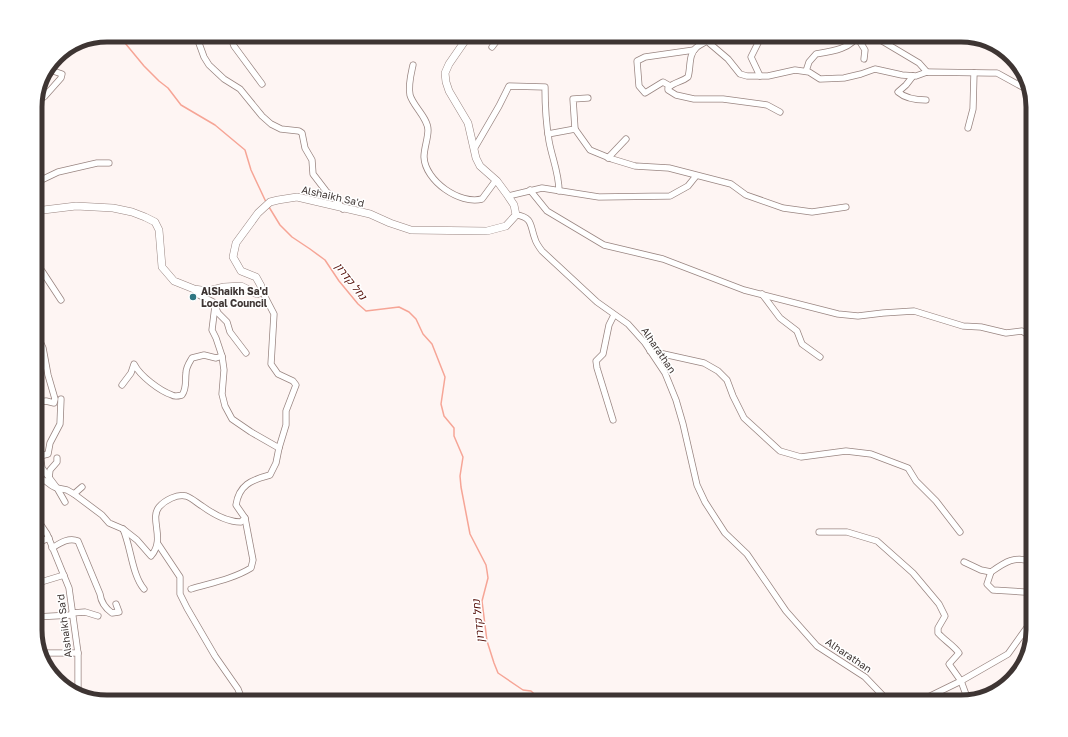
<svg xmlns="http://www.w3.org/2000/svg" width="1068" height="737" viewBox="0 0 1068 737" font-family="'Golos Text',Heebo,sans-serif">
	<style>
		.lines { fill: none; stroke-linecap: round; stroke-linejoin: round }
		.stream { stroke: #f6a596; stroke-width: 1.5 }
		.minor-casing { stroke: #998581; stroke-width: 7 }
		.tertiary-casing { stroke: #998581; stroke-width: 8 }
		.minor { stroke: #fff; stroke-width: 5.5 }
		.tertiary { stroke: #fff; stroke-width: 7 }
		.poi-dot { fill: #2f7682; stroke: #fff; stroke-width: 1.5 }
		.labels { text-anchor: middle; stroke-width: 3; stroke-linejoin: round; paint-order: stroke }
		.street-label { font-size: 10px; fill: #3e3533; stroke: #fff }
		.poi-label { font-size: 10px; font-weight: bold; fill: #3e3533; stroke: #fff; text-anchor: start }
		.water-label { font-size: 11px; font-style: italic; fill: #520b04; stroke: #fff }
		.rim { fill: none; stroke: #3e3533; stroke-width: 5 }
	</style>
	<rect width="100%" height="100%" fill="#fef5f3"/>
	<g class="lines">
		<g class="stream">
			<path d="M 112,35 L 125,43 L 144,66 L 159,81 L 168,88 L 181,105 L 215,125 L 245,150 L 251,170 L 266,202"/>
			<path d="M 269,207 L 280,225 L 292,237 L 310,249 L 325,260 L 339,281 L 358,304 L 366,311 L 399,307 L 409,312 L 416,319 L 423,334 L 432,344 L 445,377 L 441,404 L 444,416 L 454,428 L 454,436 L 463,457 L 460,476 L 461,487 L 470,534 L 486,565 L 487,571 L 488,578 L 482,601 L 487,641 L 494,663 L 498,673 L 523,690 L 531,691 L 543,702"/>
		</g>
		<defs>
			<g id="minor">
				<path d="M 196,35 L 204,57 L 209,65 L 224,79 L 240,89 L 262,116 L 271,124 L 281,129 L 299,131 L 302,133 L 305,148 L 312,160 L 313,174 L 326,191 L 336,200 L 343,209"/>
				<path d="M 230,35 L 234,46 L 262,84"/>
				<path d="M 711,35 C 708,43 703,42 697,47 C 688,54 691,68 688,77 C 682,82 674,82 668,88 L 668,90 L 676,95 L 694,99 L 723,99 L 767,105 L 780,112"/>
				<path d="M 872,35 L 919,63 L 927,72"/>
				<path d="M 857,37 L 865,50 L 864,59"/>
				<path d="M 708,42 L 728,59 L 740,74 L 747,76 L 768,76 L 795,70 L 809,72 L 820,79 L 844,78 L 861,74 L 875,69 L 902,75 L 916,76 L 927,72 L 990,73 L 997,73 L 1028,90"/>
				<path d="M 492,47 L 501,35"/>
				<path d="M 413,65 C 411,74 408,85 410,95 C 413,106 428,118 428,130 C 428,139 424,148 424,157 C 425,181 460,205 482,199 L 496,180"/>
				<path d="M 806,71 L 809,62 L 816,54 C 828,52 853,49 857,35"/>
				<path d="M 760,76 L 751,57 L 759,41 L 768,35"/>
				<path d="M 913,76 L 906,85 L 898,92 C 906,99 916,100 926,100"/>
				<path d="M 670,86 L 663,82 L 645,93 L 639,86 L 637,61 L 645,57 L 694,50"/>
				<path d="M 35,104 L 45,96 L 61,78 L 62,74 L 50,70"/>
				<path d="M 968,128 L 973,109 L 974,73"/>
				<path d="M 575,129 L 573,99 L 588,98"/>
				<path d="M 548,134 L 575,129 L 590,150 L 612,159 L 635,166 L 669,168 L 731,184 L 746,195 L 783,208 L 812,212 L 846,207"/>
				<path d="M 474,149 L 499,106 L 509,86 L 545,87 C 545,106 546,123 549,141 C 552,158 559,173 559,191"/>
				<path d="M 608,158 L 626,139"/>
				<path d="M 35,183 L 58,172 L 97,163 L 109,163"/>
				<path d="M 530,190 L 547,211 L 604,245 L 663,259 L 744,290 L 838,314 L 858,316 L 883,313 L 914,311 L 963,326 L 981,327 L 1006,333 L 1022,331 L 1033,338"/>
				<path d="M 508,196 L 542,188 L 599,197 L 670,196 L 688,186 L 696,176"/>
				<path d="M 516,215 C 533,217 530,226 535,239 C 536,243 539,247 542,251 L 597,302 L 628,324 L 645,343 L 665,373 L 676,400 L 683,424 L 697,485 L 705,502 L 725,533 L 747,554 L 786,611 L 817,646 L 865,677 L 889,702"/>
				<path d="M 35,264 L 42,271 L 61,300"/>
				<path d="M 194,289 L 199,295 L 213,302 L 218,313 L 227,322 L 230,332 L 246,353"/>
				<path d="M 762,294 L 780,318 L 797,331 L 802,344 L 820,357"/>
				<path d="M 215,306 L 212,330 L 216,338 L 222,356 L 224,370 L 222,394 L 225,406 L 232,419 L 251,432 L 279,448"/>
				<path d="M 35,331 L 43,348 L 48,375 L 55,399 L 54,403 L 46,401 L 39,402 L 35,398"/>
				<path d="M 650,351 L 704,363 L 718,371 L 727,380 L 733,396 L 744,418 L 780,451 L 801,457 L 846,451 L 871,454 L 908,468 L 916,481 L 936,501 L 960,532"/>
				<path d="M 122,385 L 131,373 L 134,364 C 140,376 160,391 172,395 C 175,397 178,396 182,395 C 187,388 185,381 186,373 C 186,367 189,363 192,358 L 204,355 L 216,358 L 222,356"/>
				<path d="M 613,420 L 597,368 L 596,361 L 603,354 L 609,325 L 614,315"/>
				<path d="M 35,423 L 42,468 L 57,488 L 67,490 L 74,494 L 102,515 L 109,523 L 123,529 L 137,540 L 151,556 C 166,539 149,519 159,507 C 165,500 177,494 186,496 C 192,498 197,503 202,506 C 213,514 227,522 241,522 L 245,518 L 236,505 C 239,485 251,480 270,475 L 276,463 L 279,448 L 286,425 L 286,411 L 296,385 L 293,381 L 278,374 L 271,364 L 274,314 L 262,291"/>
				<path d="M 40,456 L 48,454 L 50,443 L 60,424 L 61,399"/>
				<path d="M 49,478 L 50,470 L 57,462 L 57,458"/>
				<path d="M 35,483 L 38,479 C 46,478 49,486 57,488 L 65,502"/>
				<path d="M 74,494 L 82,487"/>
				<path d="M 35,516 L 47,534 L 69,588 L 78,653 L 78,693"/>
				<path d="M 123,529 C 131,547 132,575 144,589"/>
				<path d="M 819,532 L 847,532 L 877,541 L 913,573 L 939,604 L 945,616 L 938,628 L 938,633 C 944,640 953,645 959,653 L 949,664 L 961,681 L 968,700"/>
				<path d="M 35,544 L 49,538"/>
				<path d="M 158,544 L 180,577 L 180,594 L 187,608 L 215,656 L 238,689 L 243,702"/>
				<path d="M 52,548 C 60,543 69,537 78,541 L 100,594 C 101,602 105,608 112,613 L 119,612 L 116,604"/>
				<path d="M 964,562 L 981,570 L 991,572"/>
				<path d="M 1033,562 C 1015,555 1005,562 991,572 L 987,584 L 993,590 L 1024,592 L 1033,595"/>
				<path d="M 41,582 L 64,575"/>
				<path d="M 191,589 C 211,583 233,579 251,568 L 253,560 L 245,518"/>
				<path d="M 72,613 L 85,612 L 98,616"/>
				<path d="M 35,617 L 72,615"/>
				<path d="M 41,653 L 78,653"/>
				<path d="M 918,702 L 961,681 L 1008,654 L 1033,619"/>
			</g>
			<path id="tertiary" d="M 35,211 L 76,206 L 113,208 L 132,212 L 145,217 L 155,222 L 159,230 L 162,267 L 174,281 L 194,289 L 208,291 L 224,287 L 241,286 L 257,294 L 262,291 L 261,286 L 256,277 L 241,271 L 233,257 L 236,243 L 258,213 L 270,202 L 278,200 L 297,197 L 370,214 L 390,223 L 411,230 L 487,231 L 506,226 L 516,215 L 514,205 L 508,196 L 497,181 L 480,166 L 476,158 L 468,123 L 449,91 L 446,82 L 445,73 L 449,64 L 469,35"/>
		</defs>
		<use href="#minor" class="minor-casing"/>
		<use href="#tertiary" class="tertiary-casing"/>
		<use href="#minor" class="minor"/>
		<use href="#tertiary" class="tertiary"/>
	</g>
	<circle class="poi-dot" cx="193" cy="297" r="4"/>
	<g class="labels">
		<g class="street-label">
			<text transform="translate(333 196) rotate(13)" y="4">Alshaikh Sa'd</text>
			<text transform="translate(659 350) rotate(56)" y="4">Alharathan</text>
			<text transform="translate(64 626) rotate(-97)" y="4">Alshaikh Sa'd</text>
			<text transform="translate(849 655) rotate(34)" y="4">Alharathan</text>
		</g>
		<g class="poi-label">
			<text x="201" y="295">AlShaikh Sa'd<tspan x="201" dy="12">Local Council</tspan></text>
		</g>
		<g class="water-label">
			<text transform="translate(351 281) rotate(52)" y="4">נחל קדרון</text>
			<text transform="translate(478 621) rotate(-96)" y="4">נחל קדרון</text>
		</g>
	</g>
	<path d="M0 0H1068V737H0ZM107 42H961A65 65 0 0 1 1026 107V630A65 65 0 0 1 961 695H107A65 65 0 0 1 42 630V107A65 65 0 0 1 107 42Z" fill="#fff" fill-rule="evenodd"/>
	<path class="rim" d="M107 42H961A65 65 0 0 1 1026 107V630A65 65 0 0 1 961 695H107A65 65 0 0 1 42 630V107A65 65 0 0 1 107 42Z"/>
</svg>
